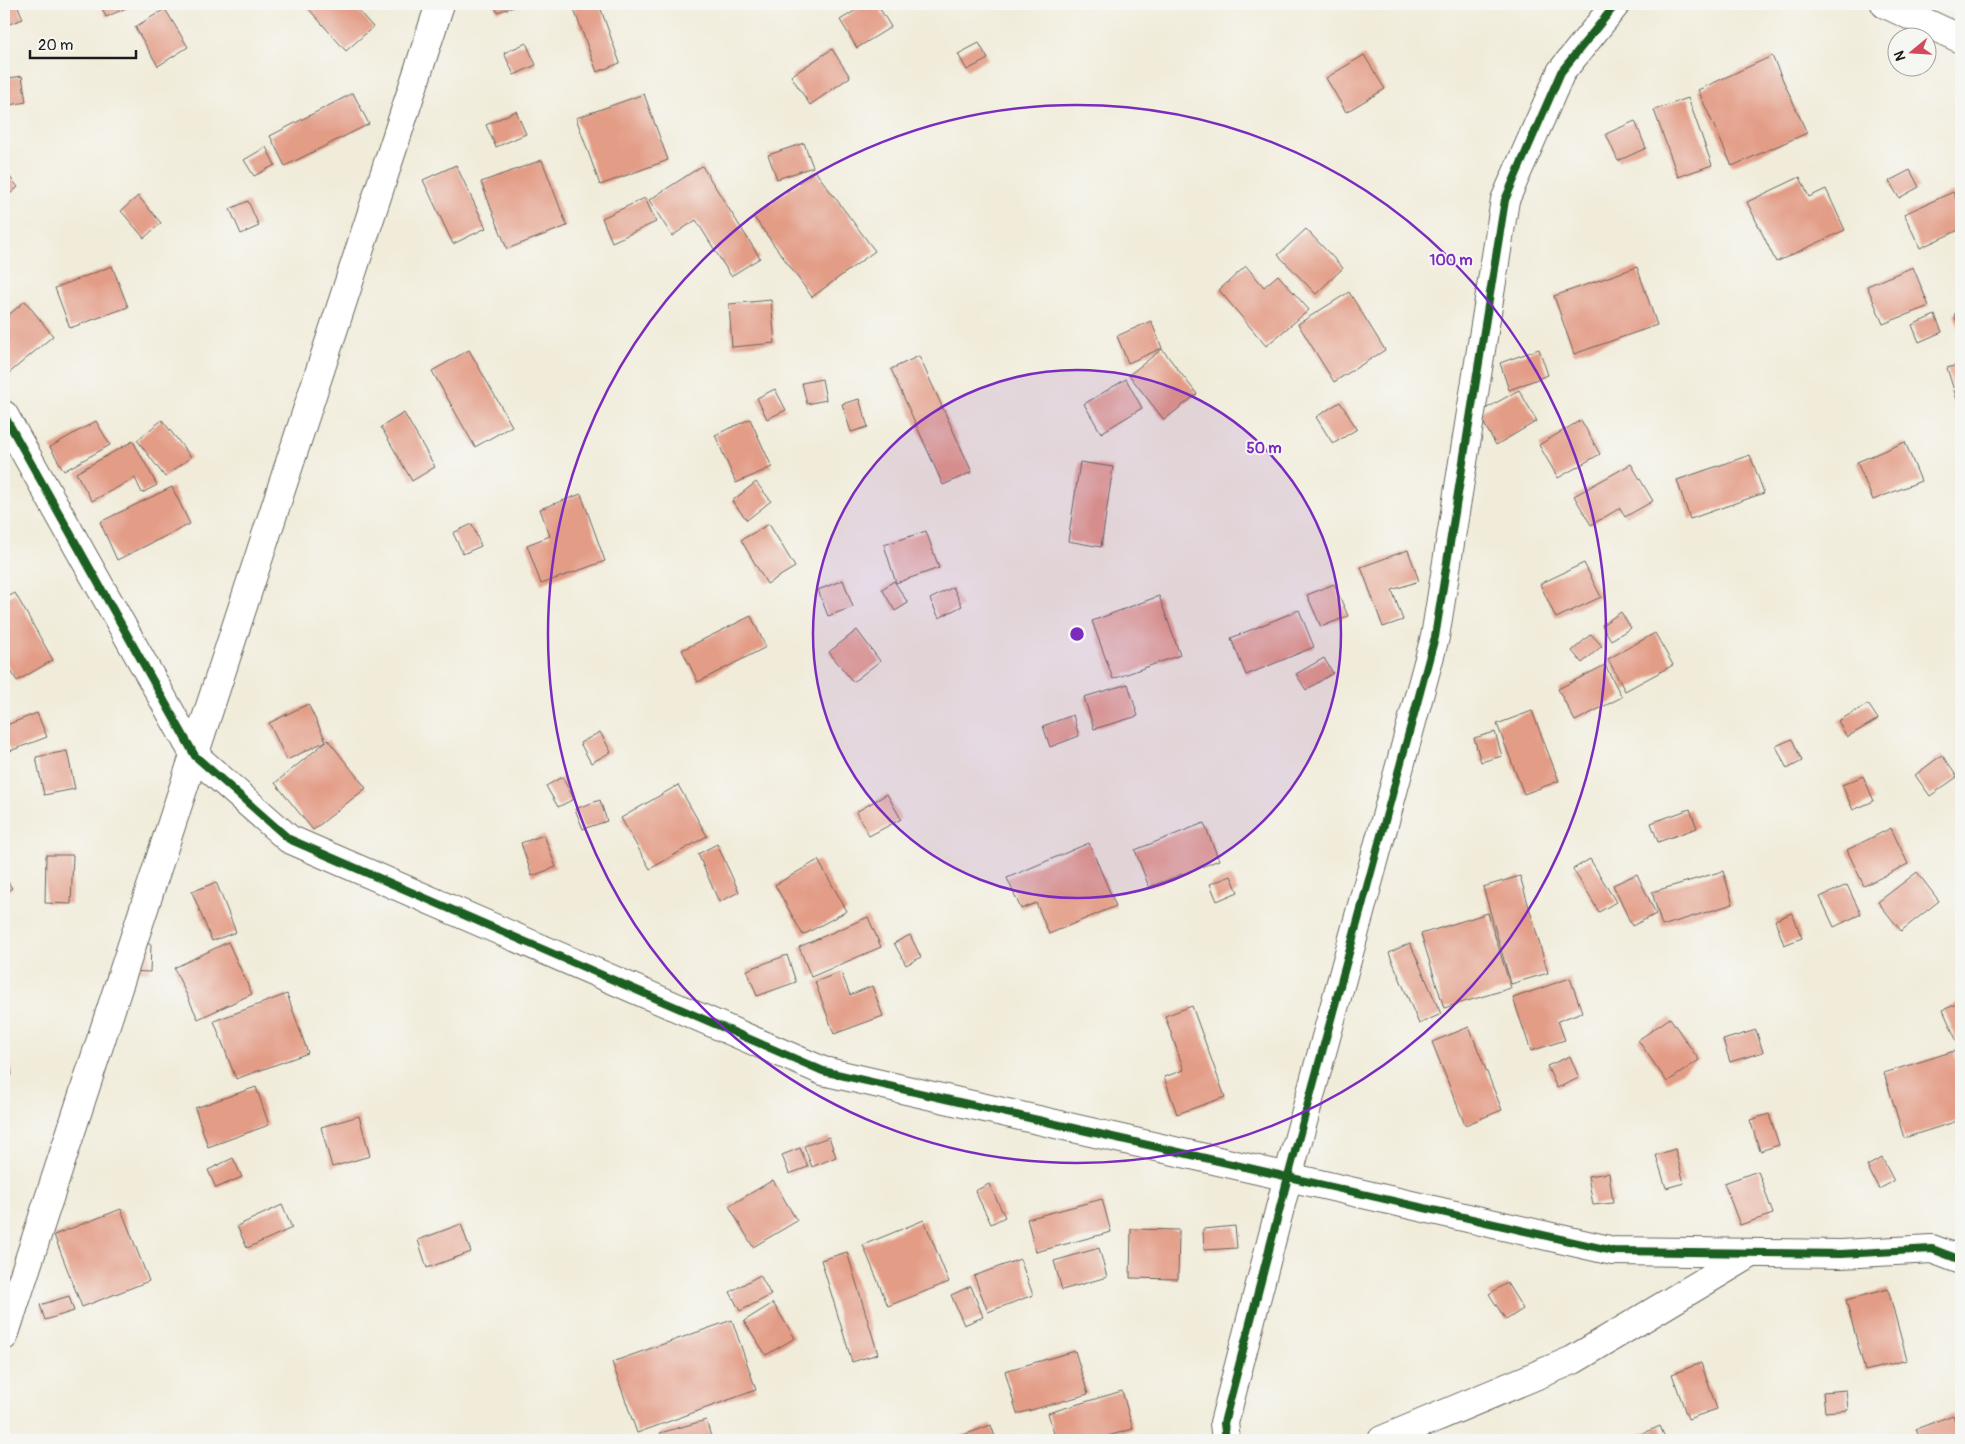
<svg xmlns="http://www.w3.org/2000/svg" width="1965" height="1444" viewBox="0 0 1965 1444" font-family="Pangolin,sans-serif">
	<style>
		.building { fill: #e39c86 }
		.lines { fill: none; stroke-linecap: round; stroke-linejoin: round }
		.street-casing { stroke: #67655e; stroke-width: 30 }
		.street { stroke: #fff; stroke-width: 28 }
		.cycleway-casing { stroke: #f6f6f2; stroke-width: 11 }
		.cycleway { stroke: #1b5e20; stroke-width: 8 }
		.ring { fill: none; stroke: #7b2cbf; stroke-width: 2.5 }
		.centre { fill: #7b2cbf; stroke: #f6f6f2; stroke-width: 2.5 }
		.ring-label { font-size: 15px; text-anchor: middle; font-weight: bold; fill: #7b2cbf; stroke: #f6f6f2; stroke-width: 4; stroke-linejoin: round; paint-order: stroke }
	</style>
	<rect width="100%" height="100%" fill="#f6f6f2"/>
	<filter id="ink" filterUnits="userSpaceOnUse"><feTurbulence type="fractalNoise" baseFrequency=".02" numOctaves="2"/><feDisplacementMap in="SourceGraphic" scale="10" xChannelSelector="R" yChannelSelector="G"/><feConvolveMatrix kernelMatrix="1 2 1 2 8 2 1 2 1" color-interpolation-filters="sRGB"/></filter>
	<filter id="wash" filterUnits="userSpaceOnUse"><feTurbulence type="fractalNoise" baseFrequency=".0096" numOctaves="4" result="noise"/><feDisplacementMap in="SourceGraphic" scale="20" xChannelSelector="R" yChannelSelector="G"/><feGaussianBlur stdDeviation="1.12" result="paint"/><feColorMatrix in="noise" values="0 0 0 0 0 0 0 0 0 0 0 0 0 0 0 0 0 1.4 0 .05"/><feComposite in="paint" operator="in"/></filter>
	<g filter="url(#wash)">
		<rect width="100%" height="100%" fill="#f1ecda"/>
		<g id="blocks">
			<g class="building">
				<path d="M 4,4 L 17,4 L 23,19 L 4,26 Z"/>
				<path d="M 100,4 L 135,4 L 106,17 Z"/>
				<path d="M 311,4 L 363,4 L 357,9 L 373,27 L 346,51 L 307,7 Z"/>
				<path d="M 494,4 L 524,4 L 497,12 Z"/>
				<path d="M 572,4 L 599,4 L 620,63 L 597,72 Z"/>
				<path d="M 866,4 L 877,4 L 891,27 L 857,48 L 840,20 Z"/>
				<path d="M 165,9 L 188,47 L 158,66 L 135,27 Z"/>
				<path d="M 526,43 L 536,65 L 514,75 L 504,53 Z"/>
				<path d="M 979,43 L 988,59 L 967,70 L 958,54 Z"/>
				<path d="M 832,49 L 850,77 L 810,105 L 791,76 Z"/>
				<path d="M 1364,55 L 1385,89 L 1346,112 L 1326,78 Z"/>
				<path d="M 1772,56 L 1807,133 L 1732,166 L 1698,90 Z"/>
				<path d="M 22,76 L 26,102 L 4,106 L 4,79 Z"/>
				<path d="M 353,93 L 369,124 L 285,166 L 270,136 Z"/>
				<path d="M 644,94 L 668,160 L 600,185 L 576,118 Z"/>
				<path d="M 1688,98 L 1712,165 L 1678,177 L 1654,110 Z"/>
				<path d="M 516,111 L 526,134 L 496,147 L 486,125 Z"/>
				<path d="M 1635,121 L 1646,148 L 1618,161 L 1606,134 Z"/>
				<path d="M 804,143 L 813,167 L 777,179 L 768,155 Z"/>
				<path d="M 266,147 L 275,165 L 254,176 L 244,160 Z"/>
				<path d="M 542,160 L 567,226 L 507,249 L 481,182 Z"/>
				<path d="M 456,165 L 486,228 L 453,244 L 423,180 Z"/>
				<path d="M 702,166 L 760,258 L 731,276 L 696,220 L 672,236 L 649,200 Z"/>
				<path d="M 4,170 L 18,187 L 4,199 Z"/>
				<path d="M 1910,170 L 1919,187 L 1899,198 L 1889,181 Z"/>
				<path d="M 815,171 L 875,251 L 812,297 L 753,216 Z"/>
				<path d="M 1800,177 L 1809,197 L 1826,189 L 1845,230 L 1776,262 L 1747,202 Z"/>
				<path d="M 1953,192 L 1961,209 L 1961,229 L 1920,248 L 1904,214 Z"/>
				<path d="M 138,196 L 161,223 L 144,238 L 121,211 Z"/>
				<path d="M 645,198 L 656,222 L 612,242 L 602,218 Z"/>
				<path d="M 248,201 L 259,226 L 241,234 L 230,209 Z"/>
				<path d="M 1306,229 L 1343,268 L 1316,294 L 1278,255 Z"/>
				<path d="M 112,266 L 128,307 L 70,328 L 55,288 Z"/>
				<path d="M 1246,266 L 1264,287 L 1278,275 L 1309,310 L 1266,346 L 1219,290 Z"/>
				<path d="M 1637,267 L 1657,325 L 1574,354 L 1554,296 Z"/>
				<path d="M 1913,267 L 1929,306 L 1883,324 L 1867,286 Z"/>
				<path d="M 1349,292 L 1385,350 L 1334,382 L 1298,324 Z"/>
				<path d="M 771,300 L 775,343 L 732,347 L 729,304 Z"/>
				<path d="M 25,301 L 53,336 L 8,374 L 4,369 L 4,319 Z"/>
				<path d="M 1961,312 L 1961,334 L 1954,314 Z"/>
				<path d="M 1935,315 L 1942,332 L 1919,342 L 1912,325 Z"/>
				<path d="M 1151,321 L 1162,348 L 1128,363 L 1117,336 Z"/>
				<path d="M 1162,349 L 1197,394 L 1164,420 L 1129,375 Z"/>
				<path d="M 1539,349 L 1548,375 L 1509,390 L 1500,363 Z"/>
				<path d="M 469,350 L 512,426 L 475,447 L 432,371 Z"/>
				<path d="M 919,356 L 972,472 L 943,485 L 891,369 Z"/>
				<path d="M 1961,364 L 1961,398 L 1957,400 L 1947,368 Z"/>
				<path d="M 822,379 L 826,400 L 807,404 L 802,383 Z"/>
				<path d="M 1126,379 L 1142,408 L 1101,433 L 1084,404 Z"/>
				<path d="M 775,389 L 786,410 L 767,419 L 757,398 Z"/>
				<path d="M 1519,390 L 1537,421 L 1496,445 L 1478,413 Z"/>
				<path d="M 859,399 L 868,427 L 851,432 L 842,404 Z"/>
				<path d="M 1340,402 L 1357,429 L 1333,444 L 1316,417 Z"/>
				<path d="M 404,413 L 435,467 L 412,481 L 381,427 Z"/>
				<path d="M 750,419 L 772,467 L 736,483 L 715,435 Z"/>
				<path d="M 162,420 L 191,457 L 165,477 L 137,440 Z"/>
				<path d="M 1581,420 L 1600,454 L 1558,478 L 1539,445 Z"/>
				<path d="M 96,421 L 110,445 L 64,471 L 50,447 Z"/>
				<path d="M 133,441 L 157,485 L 142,493 L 135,478 L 92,501 L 76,473 Z"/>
				<path d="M 1905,442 L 1921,481 L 1873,500 L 1857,462 Z"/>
				<path d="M 1750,455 L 1764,493 L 1690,519 L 1677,480 Z"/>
				<path d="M 1080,462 L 1113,467 L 1101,547 L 1068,541 Z"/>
				<path d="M 1631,464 L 1653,501 L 1625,517 L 1620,508 L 1591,525 L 1574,496 Z"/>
				<path d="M 756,482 L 771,501 L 747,520 L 732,501 Z"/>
				<path d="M 172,487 L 190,524 L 117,560 L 100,522 Z"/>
				<path d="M 581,494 L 605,561 L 541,584 L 527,545 L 550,536 L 540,509 Z"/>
				<path d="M 472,524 L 481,546 L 463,554 L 453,533 Z"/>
				<path d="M 769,524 L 795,567 L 767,584 L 741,540 Z"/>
				<path d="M 926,531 L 939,568 L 896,583 L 884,545 Z"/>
				<path d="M 1408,550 L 1419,581 L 1392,590 L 1403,620 L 1383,627 L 1361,567 Z"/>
				<path d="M 1584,563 L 1601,597 L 1556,618 L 1540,584 Z"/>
				<path d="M 843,580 L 853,607 L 828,616 L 818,590 Z"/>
				<path d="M 894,581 L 908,603 L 895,611 L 882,589 Z"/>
				<path d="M 1334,584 L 1348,616 L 1321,627 L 1307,595 Z"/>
				<path d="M 953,587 L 962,606 L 939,618 L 930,599 Z"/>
				<path d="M 15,593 L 53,660 L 17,681 L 4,659 L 4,599 Z"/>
				<path d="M 1159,596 L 1180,655 L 1113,679 L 1092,621 Z"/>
				<path d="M 1299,610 L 1314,647 L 1246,675 L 1231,638 Z"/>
				<path d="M 1621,612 L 1631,628 L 1611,640 L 1602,625 Z"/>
				<path d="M 751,616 L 766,647 L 698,682 L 682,650 Z"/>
				<path d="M 857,630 L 880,661 L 853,682 L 829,652 Z"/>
				<path d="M 1655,633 L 1673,665 L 1625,691 L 1608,659 Z"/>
				<path d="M 1591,634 L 1602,646 L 1582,663 L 1572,651 Z"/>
				<path d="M 1324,658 L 1333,673 L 1306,690 L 1296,674 Z"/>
				<path d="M 1605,665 L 1622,697 L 1575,721 L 1558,689 Z"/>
				<path d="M 1128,684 L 1138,716 L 1094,729 L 1084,697 Z"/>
				<path d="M 308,704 L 326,741 L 287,760 L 269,723 Z"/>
				<path d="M 1868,704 L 1878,719 L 1847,737 L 1838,721 Z"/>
				<path d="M 1532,711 L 1559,781 L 1524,794 L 1497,724 Z"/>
				<path d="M 37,713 L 47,737 L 10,751 L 4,735 L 4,726 Z"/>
				<path d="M 1073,715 L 1079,736 L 1050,747 L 1043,726 Z"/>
				<path d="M 600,732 L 611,752 L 591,763 L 580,743 Z"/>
				<path d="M 1495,732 L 1502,756 L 1481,762 L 1474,738 Z"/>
				<path d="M 1792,739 L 1802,761 L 1787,769 L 1776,746 Z"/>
				<path d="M 328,740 L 366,788 L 313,830 L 275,783 Z"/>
				<path d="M 67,751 L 75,789 L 44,795 L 36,757 Z"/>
				<path d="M 1942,755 L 1957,777 L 1930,796 L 1915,775 Z"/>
				<path d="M 1863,776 L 1874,801 L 1853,810 L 1842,785 Z"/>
				<path d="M 562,777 L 574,799 L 558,807 L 546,786 Z"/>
				<path d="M 678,785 L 707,836 L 650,869 L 621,818 Z"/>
				<path d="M 887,794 L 901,819 L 869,836 L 856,812 Z"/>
				<path d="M 600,800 L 607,821 L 583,829 L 575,809 Z"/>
				<path d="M 1690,809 L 1697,828 L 1658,842 L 1651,823 Z"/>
				<path d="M 1204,823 L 1219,860 L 1149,887 L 1135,850 Z"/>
				<path d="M 1891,828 L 1908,864 L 1864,886 L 1847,850 Z"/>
				<path d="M 544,835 L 556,867 L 532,876 L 521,843 Z"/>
				<path d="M 1089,843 L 1116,906 L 1049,934 L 1036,903 L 1021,909 L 1007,878 Z"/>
				<path d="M 717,844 L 739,892 L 719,902 L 698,854 Z"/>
				<path d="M 46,855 L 73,855 L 71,904 L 45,903 Z"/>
				<path d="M 1590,859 L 1616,902 L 1599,912 L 1573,869 Z"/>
				<path d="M 818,860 L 847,911 L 803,935 L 775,885 Z"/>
				<path d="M 1723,871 L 1733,904 L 1662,926 L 1652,892 Z"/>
				<path d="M 1917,872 L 1939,901 L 1901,931 L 1878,902 Z"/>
				<path d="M 1637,874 L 1656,914 L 1632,926 L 1613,885 Z"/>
				<path d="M 4,876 L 12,888 L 4,894 Z"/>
				<path d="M 1231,876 L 1238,892 L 1217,901 L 1210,884 Z"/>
				<path d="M 1520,876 L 1548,973 L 1511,984 L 1483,887 Z"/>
				<path d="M 216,882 L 236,932 L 212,941 L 192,892 Z"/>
				<path d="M 1847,885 L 1861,914 L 1834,927 L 1820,897 Z"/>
				<path d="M 1488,913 L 1511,988 L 1444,1008 L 1421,934 Z"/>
				<path d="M 1792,913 L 1802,938 L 1784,945 L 1775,920 Z"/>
				<path d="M 868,917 L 881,947 L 811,977 L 799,947 Z"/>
				<path d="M 910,935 L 921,957 L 906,965 L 894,943 Z"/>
				<path d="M 228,942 L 252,994 L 198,1019 L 174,968 Z"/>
				<path d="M 128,943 L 151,944 L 150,972 L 127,971 Z"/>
				<path d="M 1410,943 L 1441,1014 L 1419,1024 L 1389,953 Z"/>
				<path d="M 787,955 L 796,982 L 757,996 L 747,970 Z"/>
				<path d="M 841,972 L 850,995 L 872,986 L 883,1016 L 834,1034 L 815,982 Z"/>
				<path d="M 1570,978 L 1582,1012 L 1558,1021 L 1565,1040 L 1531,1051 L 1513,998 Z"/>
				<path d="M 287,994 L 308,1053 L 236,1079 L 214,1021 Z"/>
				<path d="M 1961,1002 L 1961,1051 L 1943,1010 Z"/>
				<path d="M 1192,1006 L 1225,1097 L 1177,1114 L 1164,1077 L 1184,1070 L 1165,1016 Z"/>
				<path d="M 1670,1018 L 1699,1060 L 1667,1082 L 1638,1040 Z"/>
				<path d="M 1469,1027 L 1502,1110 L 1465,1125 L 1432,1042 Z"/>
				<path d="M 1756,1030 L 1763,1052 L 1730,1062 L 1723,1040 Z"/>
				<path d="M 4,1039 L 12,1075 L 4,1077 Z"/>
				<path d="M 1954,1051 L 1961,1074 L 1961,1120 L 1904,1138 L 1884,1073 Z"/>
				<path d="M 1570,1056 L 1579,1078 L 1557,1088 L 1547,1066 Z"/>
				<path d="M 256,1087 L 269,1125 L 208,1147 L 195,1108 Z"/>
				<path d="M 1769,1114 L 1779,1145 L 1760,1151 L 1750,1120 Z"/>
				<path d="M 359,1116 L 370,1156 L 332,1167 L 321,1127 Z"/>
				<path d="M 829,1137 L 836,1157 L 812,1167 L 804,1146 Z"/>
				<path d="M 800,1148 L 808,1167 L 789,1174 L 782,1155 Z"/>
				<path d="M 1675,1149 L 1684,1183 L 1666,1188 L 1656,1155 Z"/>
				<path d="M 233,1158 L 242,1177 L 216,1188 L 208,1170 Z"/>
				<path d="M 1882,1158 L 1894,1181 L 1879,1189 L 1867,1166 Z"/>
				<path d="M 1758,1171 L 1773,1214 L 1740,1225 L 1724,1183 Z"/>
				<path d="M 1609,1173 L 1613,1203 L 1593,1205 L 1588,1176 Z"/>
				<path d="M 773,1180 L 797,1221 L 753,1247 L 729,1206 Z"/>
				<path d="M 989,1184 L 1005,1217 L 991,1224 L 975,1191 Z"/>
				<path d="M 1102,1199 L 1111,1232 L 1036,1252 L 1027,1219 Z"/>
				<path d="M 282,1205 L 292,1228 L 247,1248 L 237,1226 Z"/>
				<path d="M 121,1209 L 149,1281 L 82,1307 L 54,1235 Z"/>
				<path d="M 924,1220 L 949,1282 L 888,1306 L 863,1245 Z"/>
				<path d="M 461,1224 L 471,1252 L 427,1268 L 418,1240 Z"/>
				<path d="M 1235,1226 L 1237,1248 L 1204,1250 L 1203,1229 Z"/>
				<path d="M 1131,1229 L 1179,1230 L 1178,1279 L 1130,1278 Z"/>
				<path d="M 1099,1248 L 1107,1277 L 1062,1290 L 1054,1261 Z"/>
				<path d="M 847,1252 L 878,1354 L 852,1362 L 821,1260 Z"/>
				<path d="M 1020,1259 L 1033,1295 L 988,1312 L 974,1276 Z"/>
				<path d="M 760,1275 L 771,1295 L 740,1311 L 730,1292 Z"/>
				<path d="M 1507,1283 L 1523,1309 L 1506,1320 L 1489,1294 Z"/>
				<path d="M 971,1286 L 983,1317 L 964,1325 L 951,1295 Z"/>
				<path d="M 1888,1289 L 1907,1360 L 1865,1371 L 1846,1300 Z"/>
				<path d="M 69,1296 L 74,1311 L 45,1320 L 40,1305 Z"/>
				<path d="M 773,1303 L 795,1338 L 766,1355 L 744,1321 Z"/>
				<path d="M 732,1320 L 756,1390 L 637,1433 L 612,1362 Z"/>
				<path d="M 1075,1351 L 1088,1394 L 1017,1414 L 1005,1371 Z"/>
				<path d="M 1701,1363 L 1717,1409 L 1688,1419 L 1672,1374 Z"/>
				<path d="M 1846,1390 L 1848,1410 L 1825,1412 L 1823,1392 Z"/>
				<path d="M 1122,1391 L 1133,1429 L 1093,1440 L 1056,1440 L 1048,1413 Z"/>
				<path d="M 1953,1415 L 1961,1440 L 1920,1440 L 1916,1429 Z"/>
				<path d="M 706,1420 L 712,1440 L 662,1440 L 660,1433 Z"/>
				<path d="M 991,1425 L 996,1440 L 950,1440 Z"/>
				<path d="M 1660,1426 L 1666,1440 L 1628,1440 Z"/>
			</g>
		</g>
	</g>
	<g filter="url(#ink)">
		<use href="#blocks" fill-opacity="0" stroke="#67655e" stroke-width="1"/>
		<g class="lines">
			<defs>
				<g id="street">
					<path d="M 1885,4 L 1961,39"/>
					<path d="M 4,415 L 195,756 L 289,839 L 823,1071 L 1613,1251 L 1841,1254 L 1932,1249 L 1961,1260"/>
					<path d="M 4,1336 L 440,4"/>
					<path d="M 1226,1440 L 1224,1423 L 1288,1177 L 1435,637 L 1505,200 L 1561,72 L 1616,4"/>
					<path d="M 1382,1440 L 1573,1360 L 1752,1253"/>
				</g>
			</defs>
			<use href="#street" class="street-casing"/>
			<use href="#street" class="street"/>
			<defs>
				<g id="cycleway">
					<path d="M 4,415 L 195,756 L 289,839 L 823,1071 L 1613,1251 L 1841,1254 L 1932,1249 L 1961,1260"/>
					<path d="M 1226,1440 L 1224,1423 L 1288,1177 L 1435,637 L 1505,200 L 1561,72 L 1616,4"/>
				</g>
			</defs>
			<use href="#cycleway" class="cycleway-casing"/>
			<use href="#cycleway" class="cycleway"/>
		</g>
	</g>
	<circle cx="1077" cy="634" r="264" fill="#7b2cbf" fill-opacity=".12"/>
	<g class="ring">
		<circle cx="1077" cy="634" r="264"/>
		<circle cx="1077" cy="634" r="529"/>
	</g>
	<circle cx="1077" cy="634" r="8" class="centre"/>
	<g class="ring-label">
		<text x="1451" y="265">100 m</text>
		<text x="1264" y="453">50 m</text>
	</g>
	<rect width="1965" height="1444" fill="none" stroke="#f6f6f2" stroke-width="20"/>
	<g transform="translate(1912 52) rotate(252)"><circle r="24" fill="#f6f6f2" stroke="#9f9f9c"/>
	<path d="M0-4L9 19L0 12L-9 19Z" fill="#d1495b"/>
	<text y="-8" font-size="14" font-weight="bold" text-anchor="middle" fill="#1c1c1c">N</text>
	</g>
	<path d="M30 50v8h106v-8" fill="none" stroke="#1c1c1c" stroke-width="2.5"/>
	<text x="38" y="50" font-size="15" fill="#1c1c1c" stroke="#f6f6f2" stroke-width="4" paint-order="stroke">20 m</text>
</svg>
